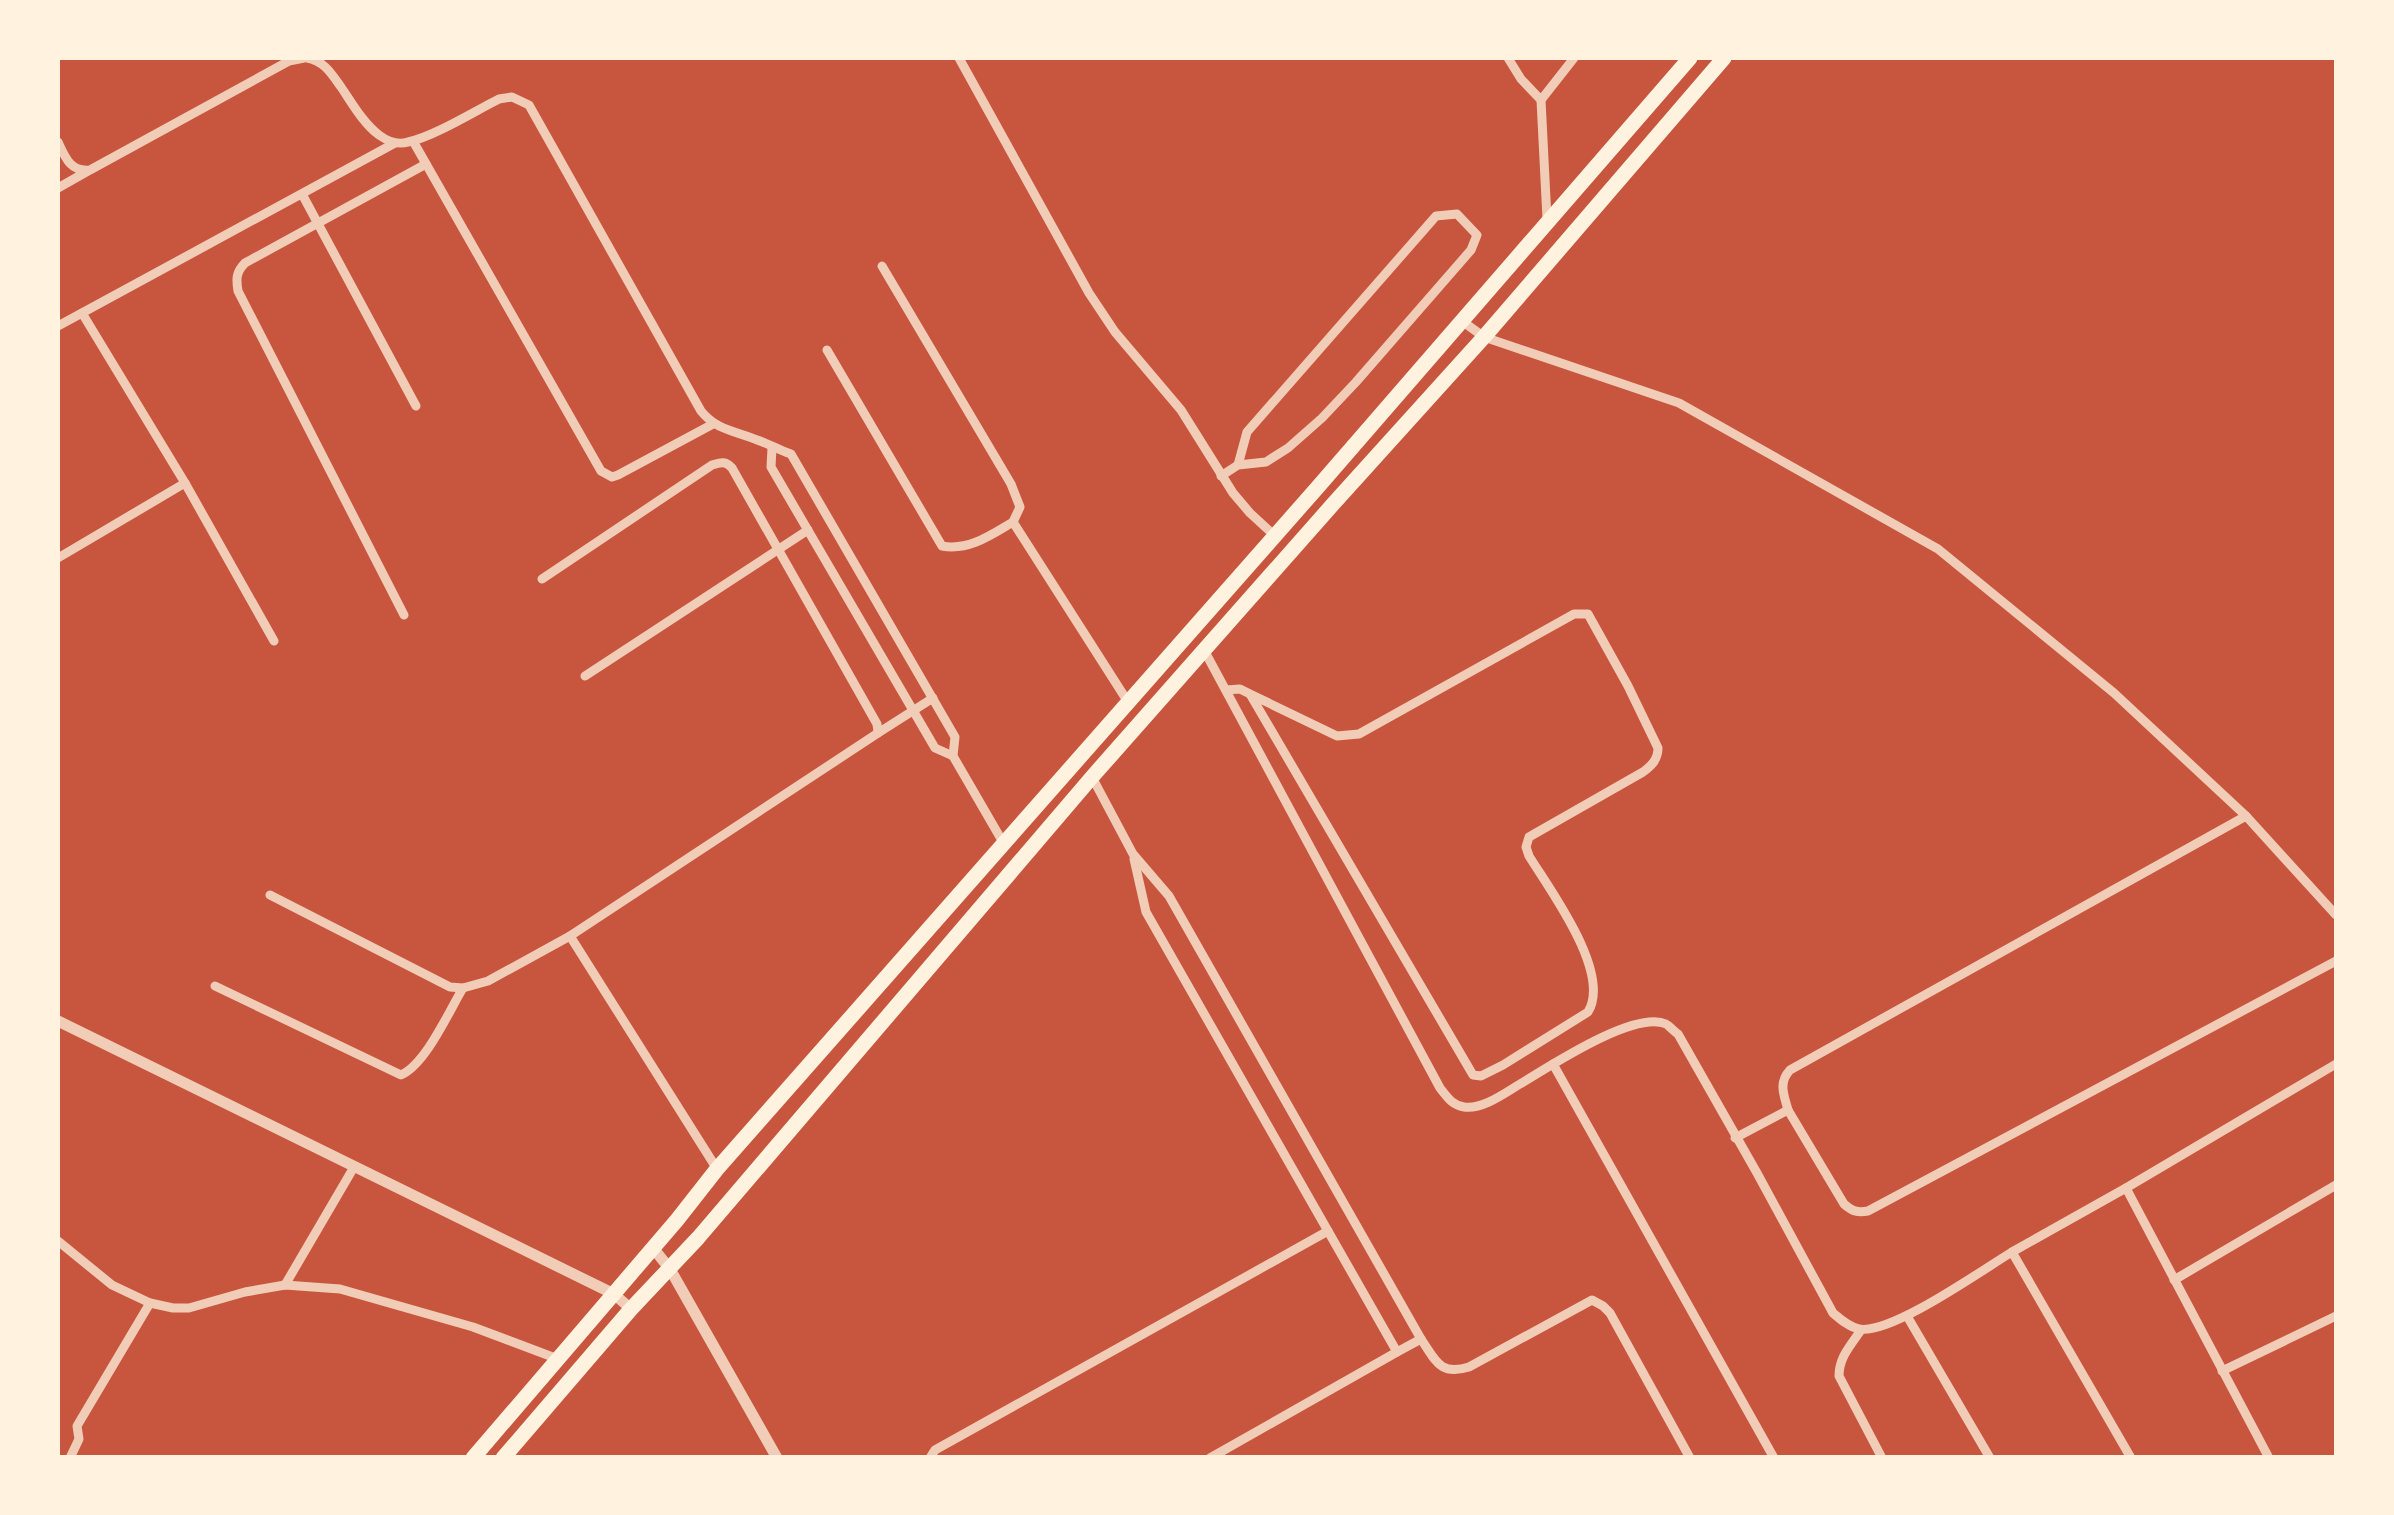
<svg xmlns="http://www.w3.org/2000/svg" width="2394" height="1515" viewBox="0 0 2394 1515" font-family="Inter,sans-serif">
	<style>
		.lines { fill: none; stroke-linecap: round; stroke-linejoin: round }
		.minor { stroke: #f1ccb7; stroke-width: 9 }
		.tertiary { stroke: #f1ccb7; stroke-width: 11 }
		.trunk { stroke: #fff3e0; stroke-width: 15 }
	</style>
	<rect width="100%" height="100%" fill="#c8553d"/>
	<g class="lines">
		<g class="minor">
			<path d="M 307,58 C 324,61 331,73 341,87 C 352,103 363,123 379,135 C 387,141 398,145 408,142 C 433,137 475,111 499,99 L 512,97 L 529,105 L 701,411 C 717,431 737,431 760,441 C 771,445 779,450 791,454 L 955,737 L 953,756 L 1004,844"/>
			<path d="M 959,58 L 1089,293 L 1115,332 L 1181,410 L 1233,493 L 1250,513 L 1275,536"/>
			<path d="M 1508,58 L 1521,79 L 1541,100 L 1547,219"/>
			<path d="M 1541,100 L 1574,58"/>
			<path d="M 413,141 L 601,471 L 612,477 L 618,475 L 713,424"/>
			<path d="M 58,142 C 65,157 70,172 90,170 L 289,61 L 304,58"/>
			<path d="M 58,188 L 88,171"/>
			<path d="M 302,194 L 416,406"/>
			<path d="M 882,266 L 1011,484 L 1020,507 L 1013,522"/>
			<path d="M 82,313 L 185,483 L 274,641"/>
			<path d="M 1462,321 L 1484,337 L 1679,403 L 1938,549 L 2114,693 L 2246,816 L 2336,915"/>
			<path d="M 58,326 L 395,143"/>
			<path d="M 827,350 L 942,546 C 969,551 991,535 1013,522 L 1128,702"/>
			<path d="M 772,448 L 771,467 L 935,748 L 953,756"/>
			<path d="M 1221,476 L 1238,465 L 1266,462 L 1288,448 L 1322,418 L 1356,382 L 1471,250 L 1477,235 L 1457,214 L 1436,216 L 1247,432 L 1238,465"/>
			<path d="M 58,558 L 185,483"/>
			<path d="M 404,615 L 238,291 C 236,279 236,272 245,263 L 426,164"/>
			<path d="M 1204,650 L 1440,1088 C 1447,1097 1452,1105 1464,1107 C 1482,1110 1505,1093 1520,1084 C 1549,1067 1634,1010 1666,1024 C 1667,1024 1676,1033 1678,1034 L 1757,1173 L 1833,1313 C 1840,1319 1849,1327 1859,1329 C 1891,1335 1982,1270 2012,1252 L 2131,1458"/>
			<path d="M 585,676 L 808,530"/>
			<path d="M 1226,690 L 1240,689 L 1250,694 L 1473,1075 L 1481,1076 L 1503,1065 L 1588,1012 C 1612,973 1550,890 1529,856 L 1526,847 L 1529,837 L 1643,772 C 1651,766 1658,760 1658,748 L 1628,686 L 1588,614 L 1574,614 L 1359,734 L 1337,736 L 1250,694"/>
			<path d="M 878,733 L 933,698"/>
			<path d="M 1092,777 L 1133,854 L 1169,896 L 1421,1339 C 1436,1361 1440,1376 1469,1367 L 1592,1300 L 1603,1306 L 1610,1313 L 1690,1458"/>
			<path d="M 1134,859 L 1146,912 L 1397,1352 L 1421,1339"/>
			<path d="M 270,895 L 450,987 L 463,988 L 488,981 L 570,936 L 878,733 L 877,724 L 732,468 C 726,461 721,462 712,465 L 542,579"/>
			<path d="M 570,936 L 717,1169"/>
			<path d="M 215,986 L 401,1075 C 426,1064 449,1011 463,988"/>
			<path d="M 1553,1064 L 1774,1458"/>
			<path d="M 1788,1110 C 1784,1095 1778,1083 1790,1070 L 2246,816"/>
			<path d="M 1735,1138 L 1788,1110 L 1844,1204 C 1852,1211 1857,1213 1868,1211 L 2336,961"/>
			<path d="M 2126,1188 L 2269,1458"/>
			<path d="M 58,1241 L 112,1285 L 150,1303 L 173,1308 L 189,1308 L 245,1292 L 285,1285 L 340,1289 L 473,1327 L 558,1359"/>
			<path d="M 2012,1252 L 2126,1188 L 2336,1064"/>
			<path d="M 2174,1280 L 2336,1185"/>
			<path d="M 285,1285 L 354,1167"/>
			<path d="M 1907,1316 L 1990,1458"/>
			<path d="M 1861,1330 C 1851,1345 1839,1357 1839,1376 L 1882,1458"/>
			<path d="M 2222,1371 L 2336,1316"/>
			<path d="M 70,1458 L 79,1439 L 77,1426 L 150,1303"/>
			<path d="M 930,1458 L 935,1450 L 1328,1231"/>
			<path d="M 1210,1458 L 1397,1352"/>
		</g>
		<g class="tertiary">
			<path d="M 58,1021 L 614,1294 L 631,1309"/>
			<path d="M 653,1248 L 670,1269 L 777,1458"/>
		</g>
		<g class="trunk">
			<path d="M 473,1458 L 677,1220 L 717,1169 L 1317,488 L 1690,58"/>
			<path d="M 503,1458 L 631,1309 L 698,1238 L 1092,777 L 1334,503 L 1484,337 L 1724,58"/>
		</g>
	</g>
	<rect width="2394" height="1515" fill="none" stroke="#fff3e0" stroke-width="120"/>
</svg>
